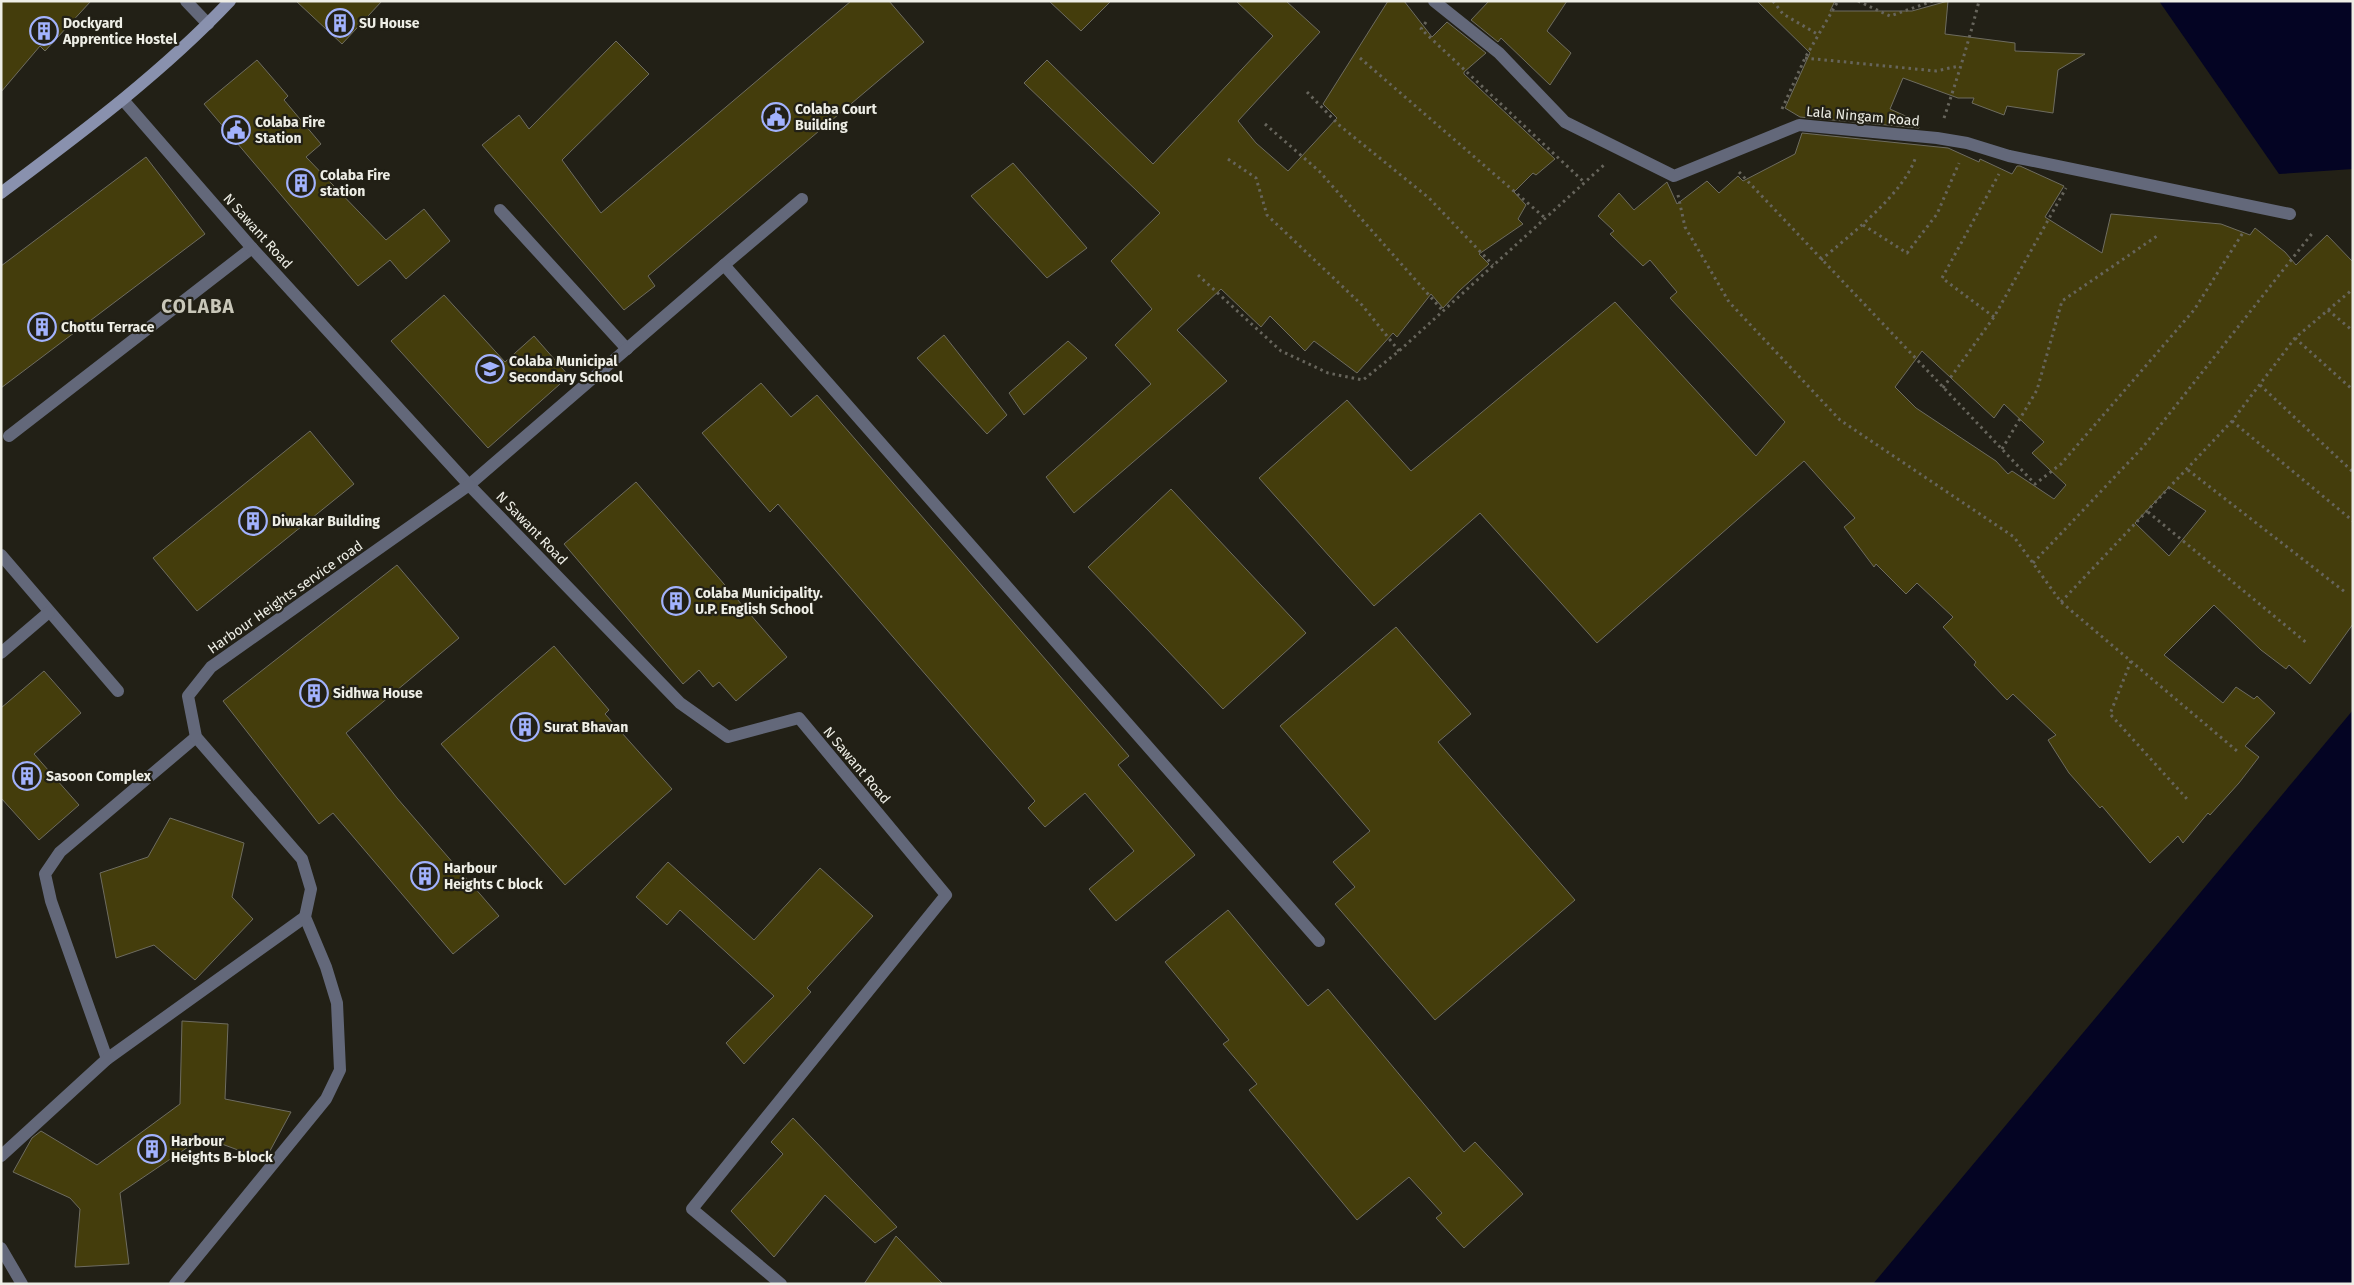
<svg xmlns="http://www.w3.org/2000/svg" width="2354" height="1285" viewBox="0 0 2354 1285" font-family="'Fira Sans',sans-serif">
	<style>
		.water { fill: #040423 }
		.building { fill: #443d0c; stroke: #6e6c60; fill-rule: evenodd }
		.lines { fill: none; stroke-linecap: round; stroke-linejoin: round }
		.path { stroke: #67655c; stroke-width: 3; stroke-dasharray: 2.5 4; stroke-linecap: butt }
		.lane { stroke: #63687a; stroke-width: 12 }
		.street { stroke: #63687a; stroke-width: 12 }
		.secondary { stroke: #8991ae; stroke-width: 12 }
		.labels { text-anchor: middle; stroke-width: 4.5; stroke-linejoin: round; paint-order: stroke }
		.poi-label { font-size: 14px; font-weight: bold; fill: #eeeee6; stroke: #222016; text-anchor: start }
		.street-label { font-size: 14px; fill: #eeeee6; stroke: #222016 }
		.district-label { font-size: 19px; font-weight: bold; letter-spacing: 1px; fill: #c9c7b9; stroke: #222016 }
	</style>
	<rect width="100%" height="100%" fill="#222016"/>
	<g class="water">
		<path d="M 2159,1 L 2353,1 L 2353,169 L 2279,174 Z"/>
		<path d="M 2353,710 L 2353,1284 L 1873,1284 Z"/>
	</g>
	<g class="building">
		<path d="M 1,1 L 91,1 L 45,51 L 40,46 L 1,92 Z"/>
		<path d="M 296,1 L 382,1 L 342,44 Z"/>
		<path d="M 851,1 L 889,1 L 924,42 L 648,276 L 655,286 L 624,310 L 482,145 L 519,115 L 529,129 L 616,41 L 649,74 L 562,160 L 601,213 Z"/>
		<path d="M 1049,1 L 1111,1 L 1081,31 Z"/>
		<path d="M 1236,1 L 1286,1 L 1320,32 L 1238,121 L 1256,143 L 1288,171 L 1337,118 L 1323,104 L 1388,1 L 1404,1 L 1432,37 L 1447,22 L 1486,53 L 1464,72 L 1464,74 L 1555,159 L 1536,175 L 1533,173 L 1514,192 L 1526,205 L 1518,219 L 1523,224 L 1479,254 L 1489,264 L 1460,290 L 1443,308 L 1431,294 L 1397,337 L 1393,333 L 1357,373 L 1314,341 L 1305,351 L 1270,316 L 1261,327 L 1221,289 L 1177,330 L 1227,381 L 1074,513 L 1046,477 L 1151,384 L 1115,345 L 1152,309 L 1111,261 L 1160,213 L 1024,83 L 1047,60 L 1153,164 L 1273,36 Z"/>
		<path d="M 1489,1 L 1567,1 L 1547,31 L 1571,53 L 1550,85 L 1501,38 L 1498,42 L 1471,20 Z"/>
		<path d="M 1757,1 L 1835,1 L 1830,11 L 1912,11 L 1948,1 L 1945,34 L 2015,43 L 2015,51 L 2085,54 L 2058,70 L 2053,113 L 2007,106 L 2004,115 L 1972,103 L 1974,98 L 1958,98 L 1903,78 L 1890,109 L 1919,122 L 1919,128 L 1800,117 L 1785,108 L 1810,53 Z"/>
		<path d="M 257,60 L 288,96 L 284,100 L 321,144 L 306,157 L 386,240 L 424,209 L 450,241 L 406,279 L 390,260 L 358,286 L 204,104 Z"/>
		<path d="M 1802,133 L 1948,148 L 1979,162 L 1980,159 L 2012,174 L 2017,166 L 2020,166 L 2064,186 L 2045,217 L 2102,253 L 2111,214 L 2221,224 L 2250,235 L 2255,228 L 2285,252 L 2296,265 L 2327,235 L 2353,262 L 2353,624 L 2310,684 L 2289,665 L 2286,669 L 2261,650 L 2214,605 L 2164,655 L 2223,703 L 2236,687 L 2254,699 L 2257,696 L 2275,713 L 2245,746 L 2259,757 L 2239,783 L 2210,815 L 2208,813 L 2183,843 L 2178,836 L 2150,863 L 2102,806 L 2100,808 L 2069,773 L 2048,740 L 2056,735 L 2013,694 L 2007,700 L 1974,665 L 1976,662 L 1943,627 L 1953,617 L 1917,583 L 1906,594 L 1876,564 L 1874,567 L 1844,527 L 1855,518 L 1804,461 L 1597,643 L 1480,513 L 1374,606 L 1259,478 L 1347,400 L 1411,471 L 1615,302 L 1756,456 L 1785,422 L 1670,298 L 1677,292 L 1650,260 L 1643,266 L 1610,234 L 1614,231 L 1598,216 L 1619,193 L 1634,210 L 1667,182 L 1677,204 L 1707,181 L 1719,193 L 1738,176 L 1743,181 L 1795,154 ZM 1922,351 L 1994,418 L 2004,404 L 2044,442 L 2032,453 L 2066,485 L 2054,499 L 2012,471 L 2008,474 L 1996,461 L 1916,408 L 1895,387 ZM 2169,487 L 2206,511 L 2169,556 L 2135,523 Z"/>
		<path d="M 146,157 L 205,234 L 1,388 L 1,266 Z"/>
		<path d="M 1013,163 L 1087,248 L 1047,278 L 971,196 Z"/>
		<path d="M 444,295 L 505,362 L 534,336 L 569,376 L 488,448 L 391,341 Z"/>
		<path d="M 944,335 L 1007,415 L 987,434 L 917,358 Z"/>
		<path d="M 1068,341 L 1087,358 L 1024,415 L 1009,393 Z"/>
		<path d="M 761,383 L 791,417 L 817,395 L 1129,756 L 1118,765 L 1195,855 L 1116,921 L 1089,889 L 1134,851 L 1085,793 L 1045,827 L 1028,808 L 1035,801 L 778,504 L 770,512 L 702,433 Z"/>
		<path d="M 310,431 L 354,484 L 197,611 L 153,558 Z"/>
		<path d="M 636,482 L 787,657 L 736,701 L 719,682 L 713,687 L 699,670 L 683,684 L 564,544 Z"/>
		<path d="M 1171,489 L 1306,633 L 1223,709 L 1088,567 Z"/>
		<path d="M 397,565 L 459,638 L 346,733 L 397,798 L 499,916 L 453,954 L 333,813 L 319,824 L 223,701 Z"/>
		<path d="M 1396,627 L 1471,714 L 1438,742 L 1575,900 L 1435,1020 L 1335,904 L 1355,887 L 1333,862 L 1370,831 L 1280,726 Z"/>
		<path d="M 554,646 L 609,710 L 605,714 L 672,789 L 565,885 L 441,744 Z"/>
		<path d="M 44,671 L 81,713 L 34,754 L 79,805 L 39,840 L 1,798 L 1,708 Z"/>
		<path d="M 170,818 L 244,843 L 232,897 L 253,919 L 195,980 L 154,945 L 116,958 L 100,873 L 148,857 Z"/>
		<path d="M 668,862 L 754,940 L 820,868 L 873,916 L 807,988 L 811,992 L 744,1064 L 726,1043 L 774,996 L 680,910 L 667,925 L 636,897 Z"/>
		<path d="M 1228,910 L 1308,1006 L 1328,989 L 1464,1152 L 1475,1142 L 1523,1194 L 1464,1248 L 1436,1218 L 1442,1213 L 1409,1177 L 1357,1220 L 1249,1090 L 1257,1084 L 1223,1044 L 1229,1040 L 1165,962 Z"/>
		<path d="M 182,1021 L 228,1024 L 225,1099 L 291,1112 L 265,1160 L 203,1137 L 120,1193 L 129,1264 L 75,1267 L 80,1209 L 70,1198 L 13,1172 L 32,1138 L 41,1131 L 97,1165 L 180,1104 Z"/>
		<path d="M 793,1118 L 897,1227 L 875,1243 L 825,1195 L 774,1257 L 731,1211 L 783,1154 L 771,1142 Z"/>
		<path d="M 896,1236 L 943,1284 L 864,1284 Z"/>
	</g>
	<g class="lines">
		<g class="path">
			<path d="M 1773,1 L 1783,14 L 1819,35"/>
			<path d="M 1858,1 L 1890,16 L 1933,1"/>
			<path d="M 1426,22 L 1421,29 L 1584,182"/>
			<path d="M 1360,58 L 1545,218"/>
			<path d="M 1805,58 L 1936,71 L 1959,66"/>
			<path d="M 1307,92 L 1339,125 L 1429,198 L 1493,265"/>
			<path d="M 1782,109 L 1805,58 L 1838,1"/>
			<path d="M 1944,118 C 1957,79 1969,41 1979,1"/>
			<path d="M 1265,124 L 1319,171 L 1443,311"/>
			<path d="M 1228,159 L 1256,178 L 1267,215 L 1362,305 L 1399,351"/>
			<path d="M 1739,172 L 2035,484 L 2061,464 L 2194,310 L 2244,231"/>
			<path d="M 1678,195 L 1685,227 L 1729,302 L 1840,420 L 2014,537 L 2061,602 L 2237,751"/>
			<path d="M 1863,225 L 1907,253 L 1937,214 L 1959,163"/>
			<path d="M 1821,260 C 1850,235 1905,193 1916,156"/>
			<path d="M 1198,275 L 1281,351 L 1328,373 L 1363,380 L 1399,351 L 1605,164"/>
			<path d="M 2328,310 L 2353,331"/>
			<path d="M 1994,317 L 1942,278 L 1999,174"/>
			<path d="M 2295,338 L 2353,390"/>
			<path d="M 2260,385 L 2353,472"/>
			<path d="M 1943,388 L 1994,317 L 2066,188"/>
			<path d="M 2232,421 L 2353,521"/>
			<path d="M 2002,449 L 2037,390 L 2062,301 L 2157,236"/>
			<path d="M 2188,470 L 2345,592"/>
			<path d="M 2148,512 L 2308,644"/>
			<path d="M 2033,563 L 2143,447 L 2314,231"/>
			<path d="M 2061,602 L 2232,421 L 2295,338 L 2353,289"/>
			<path d="M 2131,661 L 2110,714 L 2187,799"/>
		</g>
		<g class="lane">
			<path d="M 186,1 L 208,24"/>
			<path d="M 500,210 L 627,349"/>
			<path d="M 724,265 L 802,199"/>
			<path d="M 9,436 L 252,248"/>
			<path d="M 469,485 L 724,265 L 1319,941"/>
		</g>
		<g class="street">
			<path d="M 1434,1 L 1499,53 L 1565,122 L 1674,176 L 1799,125 L 1937,138 L 1967,143 L 2009,156 L 2290,214"/>
			<path d="M 124,101 L 252,248 L 469,485 L 680,703 L 728,737 L 799,718 L 946,895 L 692,1209 L 781,1284"/>
			<path d="M 1,555 L 118,691"/>
			<path d="M 1,653 L 49,612"/>
			<path d="M 107,1059 L 51,901 L 45,874 L 60,852 L 196,737"/>
			<path d="M 1,1156 L 107,1059 L 305,917"/>
			<path d="M 1,1248 L 22,1284"/>
			<path d="M 175,1284 L 326,1099 L 340,1070 L 337,1003 L 326,967 L 305,917 L 311,889 L 302,859 L 196,737 L 188,696 L 211,667 L 469,485"/>
		</g>
		<path class="secondary" d="M 1,193 C 81,133 161,74 230,1"/>
	</g>
	<defs>
		<symbol id="building-ring" viewBox="-11 -11 22 22"><circle r="9.5" fill="#222016" stroke="#a2b2fd" stroke-width="1.5"/><path d="M-4-6H4V6H1V3H-1V6H-4ZM-2.5-4.3h1.7v1.8h-1.7ZM.8-4.3h1.7v1.8H.8ZM-2.5-1h1.7V.8h-1.7ZM.8-1h1.7V.8H.8Z" fill="#a2b2fd"/></symbol>
		<symbol id="civic-ring" viewBox="-11 -11 22 22"><circle r="9.5" fill="#222016" stroke="#a2b2fd" stroke-width="1.5"/><path d="M-.6-6.5H3V-4.5H.6V-3L4-1V1h2V6H-6V1h2V-1L-.6-3ZM-1.2 2.5V6h2.4V2.5Z" fill="#a2b2fd"/></symbol>
		<symbol id="school-ring" viewBox="-11 -11 22 22"><circle r="9.5" fill="#222016" stroke="#a2b2fd" stroke-width="1.5"/><path d="M0-5L7-2L0 1L-7-2ZM-4 1L0 2.5L4 1V4Q0 6-4 4Z" fill="#a2b2fd"/></symbol>
	</defs>
	<g fill-rule="evenodd">
		<use href="#building-ring" x="324" y="7" width="32" height="32"/>
		<use href="#building-ring" x="28" y="15" width="32" height="32"/>
		<use href="#civic-ring" x="760" y="101" width="32" height="32"/>
		<use href="#civic-ring" x="220" y="114" width="32" height="32"/>
		<use href="#building-ring" x="285" y="167" width="32" height="32"/>
		<use href="#building-ring" x="26" y="311" width="32" height="32"/>
		<use href="#school-ring" x="474" y="353" width="32" height="32"/>
		<use href="#building-ring" x="237" y="505" width="32" height="32"/>
		<use href="#building-ring" x="660" y="585" width="32" height="32"/>
		<use href="#building-ring" x="298" y="677" width="32" height="32"/>
		<use href="#building-ring" x="509" y="711" width="32" height="32"/>
		<use href="#building-ring" x="11" y="760" width="32" height="32"/>
		<use href="#building-ring" x="409" y="860" width="32" height="32"/>
		<use href="#building-ring" x="136" y="1133" width="32" height="32"/>
	</g>
	<g class="labels">
		<g class="poi-label">
			<text x="63" y="28">Dockyard<tspan x="63" dy="16">Apprentice Hostel</tspan></text>
			<text x="359" y="28">SU House</text>
			<text x="795" y="114">Colaba Court<tspan x="795" dy="16">Building</tspan></text>
			<text x="255" y="127">Colaba Fire<tspan x="255" dy="16">Station</tspan></text>
			<text x="320" y="180">Colaba Fire<tspan x="320" dy="16">station</tspan></text>
			<text x="61" y="332">Chottu Terrace</text>
			<text x="509" y="366">Colaba Municipal<tspan x="509" dy="16">Secondary School</tspan></text>
			<text x="272" y="526">Diwakar Building</text>
			<text x="695" y="598">Colaba Municipality.<tspan x="695" dy="16">U.P. English School</tspan></text>
			<text x="333" y="698">Sidhwa House</text>
			<text x="544" y="732">Surat Bhavan</text>
			<text x="46" y="781">Sasoon Complex</text>
			<text x="444" y="873">Harbour<tspan x="444" dy="16">Heights C block</tspan></text>
			<text x="171" y="1146">Harbour<tspan x="171" dy="16">Heights B-block</tspan></text>
		</g>
		<g class="street-label">
			<text transform="translate(1863 116) rotate(5)" y="5">Lala Ningam Road</text>
			<text transform="translate(258 231) rotate(48)" y="5">N Sawant Road</text>
			<text transform="translate(532 528) rotate(46)" y="5">N Sawant Road</text>
			<text transform="translate(285 597) rotate(-35)" y="5">Harbour Heights service road</text>
			<text transform="translate(857 765) rotate(50)" y="5">N Sawant Road</text>
		</g>
		<g class="district-label">
			<text x="198" y="313">COLABA</text>
		</g>
	</g>
	<rect width="2354" height="1285" fill="none" stroke="#eeeee6" stroke-width="5"/>
</svg>
